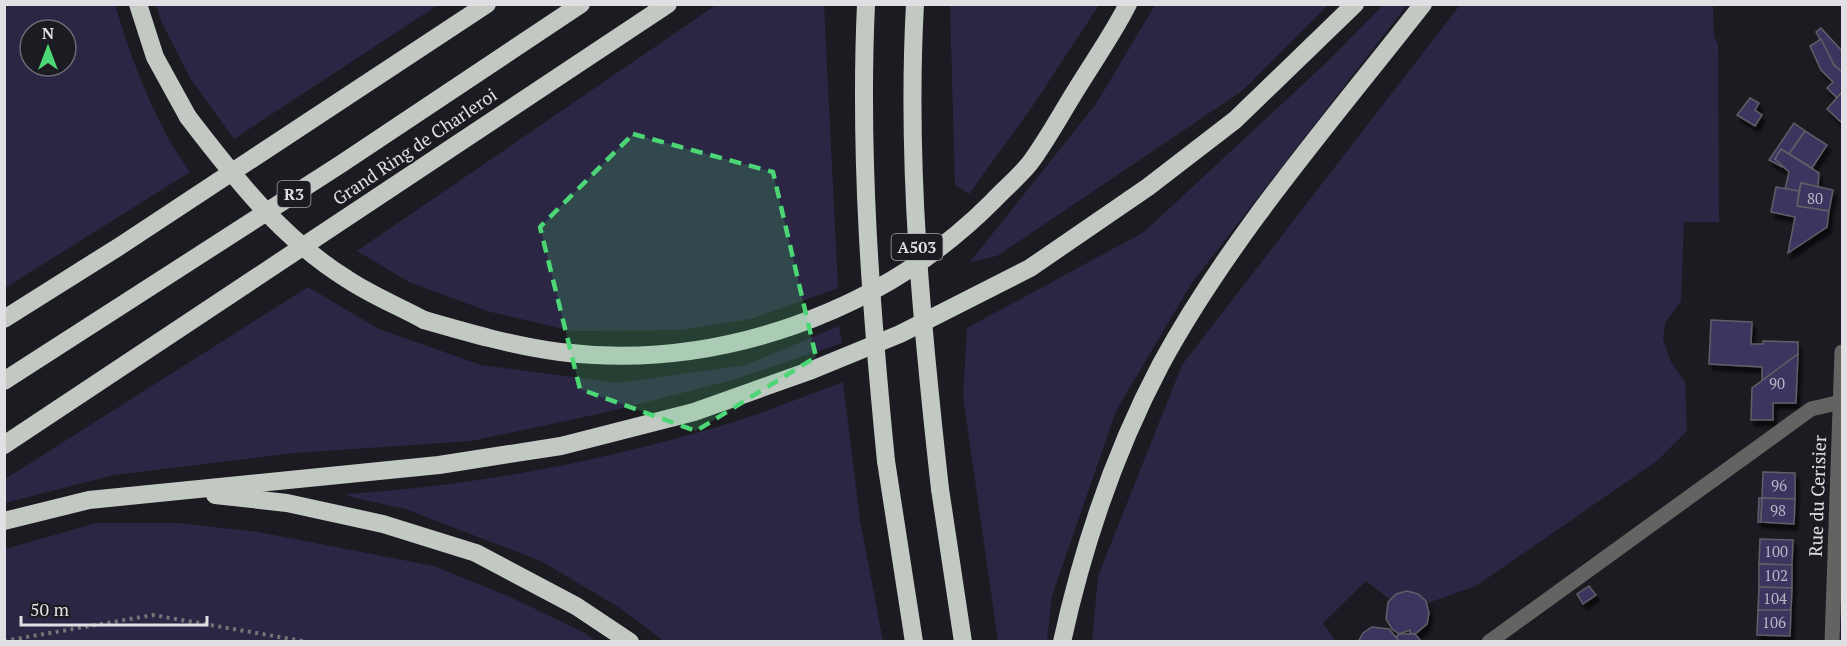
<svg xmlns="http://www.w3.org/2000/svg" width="1847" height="646" viewBox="0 0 1847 646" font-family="'PT Serif',serif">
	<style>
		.green { fill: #2b2643; fill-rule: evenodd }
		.building { fill: #3e3661; stroke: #5f5e66; stroke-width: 1.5; filter: url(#shadow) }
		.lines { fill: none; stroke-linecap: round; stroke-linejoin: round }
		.path { stroke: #737378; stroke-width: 4; stroke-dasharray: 3 4.5; stroke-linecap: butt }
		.service { stroke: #616461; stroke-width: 15 }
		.minor { stroke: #616461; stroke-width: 15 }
		.motorway { stroke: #c2c9c3; stroke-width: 18 }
		.motorway-bridge { stroke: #c2c9c3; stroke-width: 18 }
		.marked { fill: #4dd676; fill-opacity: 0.2; stroke: #4dd676; stroke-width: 4.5; stroke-dasharray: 12 8; stroke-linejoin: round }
		.labels { text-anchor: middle; stroke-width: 4.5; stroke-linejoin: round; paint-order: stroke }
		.number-label { font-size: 15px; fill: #b8b6c3 }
		.shield { fill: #1c1b22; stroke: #a5a5aa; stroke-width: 1.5 }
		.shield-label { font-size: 16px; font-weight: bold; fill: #e0e0e4 }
		.street-label { font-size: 18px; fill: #e0e0e4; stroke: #1c1b22 }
	</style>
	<defs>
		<filter id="shadow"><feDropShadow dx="3.5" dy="6" stdDeviation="1.5" flood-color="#0009"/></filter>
	</defs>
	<rect width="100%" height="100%" fill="#1c1b22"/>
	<g class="green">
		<path d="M 5,4 L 115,5 C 132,61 155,124 190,172 L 5,288 ZM 30,30 L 66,30 L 66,66 L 30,66 Z"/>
		<path d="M 156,5 L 156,4 L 438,5 L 234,139 L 190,78 L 161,21 Z"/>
		<path d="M 716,5 L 824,5 L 838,288 L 751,319 L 680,330 L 572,331 L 487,311 L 409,282 L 357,251 Z"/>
		<path d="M 950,5 L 1099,5 L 1034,104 L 969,194 L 955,185 Z"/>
		<path d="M 1155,5 L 1328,5 L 1242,91 L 997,256 L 970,262 L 1096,104 Z"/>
		<path d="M 1383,5 L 1407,5 L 1191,284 L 1116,411 L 1052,596 L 1047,641 L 998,641 L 963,396 L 967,328 L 1144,232 L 1328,61 Z"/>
		<path d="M 1460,5 L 1713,5 L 1714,37 L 1718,44 L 1719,222 L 1684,222 L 1681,301 L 1665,323 L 1663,339 L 1671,362 L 1685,382 L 1687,431 L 1657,461 L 1476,586 L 1405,611 L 1366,581 L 1323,623 L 1335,641 L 1092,642 L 1098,576 L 1182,365 Z"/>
		<path d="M 308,287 L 379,329 L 481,365 L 618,383 L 746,365 L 839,326 L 842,343 L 732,380 L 603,413 L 471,441 L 295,453 L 114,475 L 5,503 L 5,479 Z"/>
		<path d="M 843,382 L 860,520 L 883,641 L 664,641 L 620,608 L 541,561 L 405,509 L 347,496 L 347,494 C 476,486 604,461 727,424 C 766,412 805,396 843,382 Z"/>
		<path d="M 96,523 L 178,523 L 258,532 L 434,566 L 510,597 L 585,633 L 596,641 L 5,641 L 5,549 Z"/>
	</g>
	<g class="building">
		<path d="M 1821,28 L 1842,51 L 1842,72 L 1834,65 L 1816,32 Z"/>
		<path d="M 1821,39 L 1834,65 L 1842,72 L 1842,92 L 1837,98 L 1827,88 L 1833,82 L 1821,70 L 1810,46 Z"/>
		<path d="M 1842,92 L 1842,123 L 1827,109 Z"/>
		<path d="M 1750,98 L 1759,103 L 1755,110 L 1762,115 L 1755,126 L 1737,115 Z"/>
		<path d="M 1794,123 L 1805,131 L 1789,154 L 1781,149 L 1775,159 L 1783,164 L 1782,167 L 1769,160 Z"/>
		<path d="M 1805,131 L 1827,145 L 1812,168 L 1789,154 Z"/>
		<path d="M 1781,149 L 1819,173 L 1818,187 L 1801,183 L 1799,191 L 1785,189 L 1789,172 L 1775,159 Z"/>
		<path d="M 1801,183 L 1833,190 L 1829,211 L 1797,206 Z"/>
		<path d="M 1776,187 L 1799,191 L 1797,206 L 1829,211 L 1827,227 L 1788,253 L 1795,217 L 1771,212 Z"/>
		<path d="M 1711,320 L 1752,322 L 1751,344 L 1763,344 L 1763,341 L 1798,342 L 1798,354 L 1762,381 L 1762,367 L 1709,364 Z"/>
		<path d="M 1798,354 L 1796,403 L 1773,403 L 1773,420 L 1751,420 L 1752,388 Z"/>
		<path d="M 1763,472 L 1795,473 L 1795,499 L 1762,498 Z"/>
		<path d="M 1759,498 L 1762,498 L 1761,522 L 1758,522 Z"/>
		<path d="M 1762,498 L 1795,499 L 1794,524 L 1761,522 Z"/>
		<path d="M 1760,539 L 1793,540 L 1792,565 L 1759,564 Z"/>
		<path d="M 1759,564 L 1792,565 L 1792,588 L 1759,587 Z"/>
		<path d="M 1589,586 L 1596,595 L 1583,604 L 1577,594 Z"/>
		<path d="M 1759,587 L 1792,588 L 1791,610 L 1758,610 Z"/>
		<path d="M 1407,591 L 1418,594 L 1426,601 L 1429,613 L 1427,624 L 1415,634 L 1410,634 L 1410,630 L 1399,634 L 1392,629 L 1386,619 L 1388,602 L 1396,594 Z"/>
		<path d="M 1758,610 L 1791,610 L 1790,636 L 1757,635 Z"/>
		<path d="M 1372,627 L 1389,629 L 1400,642 L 1358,642 L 1363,633 Z"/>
		<path d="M 1399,634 L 1415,634 L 1421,641 L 1400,642 L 1396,637 Z"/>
	</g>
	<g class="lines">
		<path class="path" d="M 4,641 L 153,615 L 308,642"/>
		<path class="service" d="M 1489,642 L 1811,409 L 1841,402"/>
		<path class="minor" d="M 1832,642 L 1842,352"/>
		<g class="motorway">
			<path d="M 138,4 L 155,57 L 188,117"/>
			<path d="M 4,319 L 120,246 L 487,4"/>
			<path d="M 424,320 C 469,333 514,346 560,352 C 717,371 881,313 992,202 C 1004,189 1019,177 1030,163 C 1047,140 1061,114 1076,90 C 1093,62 1113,34 1128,4"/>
			<path d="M 4,381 L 341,164 L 581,4"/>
			<path d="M 4,445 L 668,4"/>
			<path d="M 886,461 L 914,642"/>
			<path d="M 940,489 L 963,642"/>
			<path d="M 215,495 L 287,503 L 383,524 L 476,553 L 576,606 L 630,642"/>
			<path d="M 4,521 L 89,500 L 439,465 L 561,446 L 694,412 L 812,370 L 900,334 L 1030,268 L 1148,187 L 1235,120 L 1355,4"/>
			<path d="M 1062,642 C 1083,546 1115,451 1161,364 C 1230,237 1334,118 1423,4"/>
		</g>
		<g class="motorway-bridge">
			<path d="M 866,4 C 859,157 871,309 886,461"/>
			<path d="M 915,4 C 906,167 922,327 940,489"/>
			<path d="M 188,117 C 234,177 281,238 347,279 C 371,295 398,306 424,320"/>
		</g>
	</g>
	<path class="marked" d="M 633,134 L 773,172 L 816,357 L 696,431 L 580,389 L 540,227 Z"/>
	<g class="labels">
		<g class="number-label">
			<text x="1815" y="204">80</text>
			<text x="1777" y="389">90</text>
			<text x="1779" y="491">96</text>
			<text x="1778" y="516">98</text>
			<text x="1776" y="557">100</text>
			<text x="1776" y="581">102</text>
			<text x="1775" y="604">104</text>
			<text x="1774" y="628">106</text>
		</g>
		<g class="shield">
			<rect x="277.5" y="181" width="33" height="26" rx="4.5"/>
			<rect x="891.5" y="234" width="51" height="26" rx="4.5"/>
		</g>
		<g class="shield-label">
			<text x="294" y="200">R3</text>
			<text x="917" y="253">A503</text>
		</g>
		<g class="street-label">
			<text transform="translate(415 147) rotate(-34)" y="6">Grand Ring de Charleroi</text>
			<text transform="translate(1818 496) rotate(-88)" y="6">Rue du Cerisier</text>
		</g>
	</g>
	<rect width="1847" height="646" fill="none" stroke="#e0e0e4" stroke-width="12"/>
	<g transform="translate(48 48)"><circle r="28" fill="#1c1b22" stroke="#6a6a70" stroke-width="1.5"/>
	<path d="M0-4.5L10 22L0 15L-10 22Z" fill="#4dd676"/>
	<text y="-9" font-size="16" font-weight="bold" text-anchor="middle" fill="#e0e0e4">N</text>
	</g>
	<path d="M21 616v9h186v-9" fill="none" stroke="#e0e0e4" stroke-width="3"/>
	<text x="30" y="616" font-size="18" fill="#e0e0e4" stroke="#1c1b22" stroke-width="4.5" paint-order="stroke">50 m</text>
</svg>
